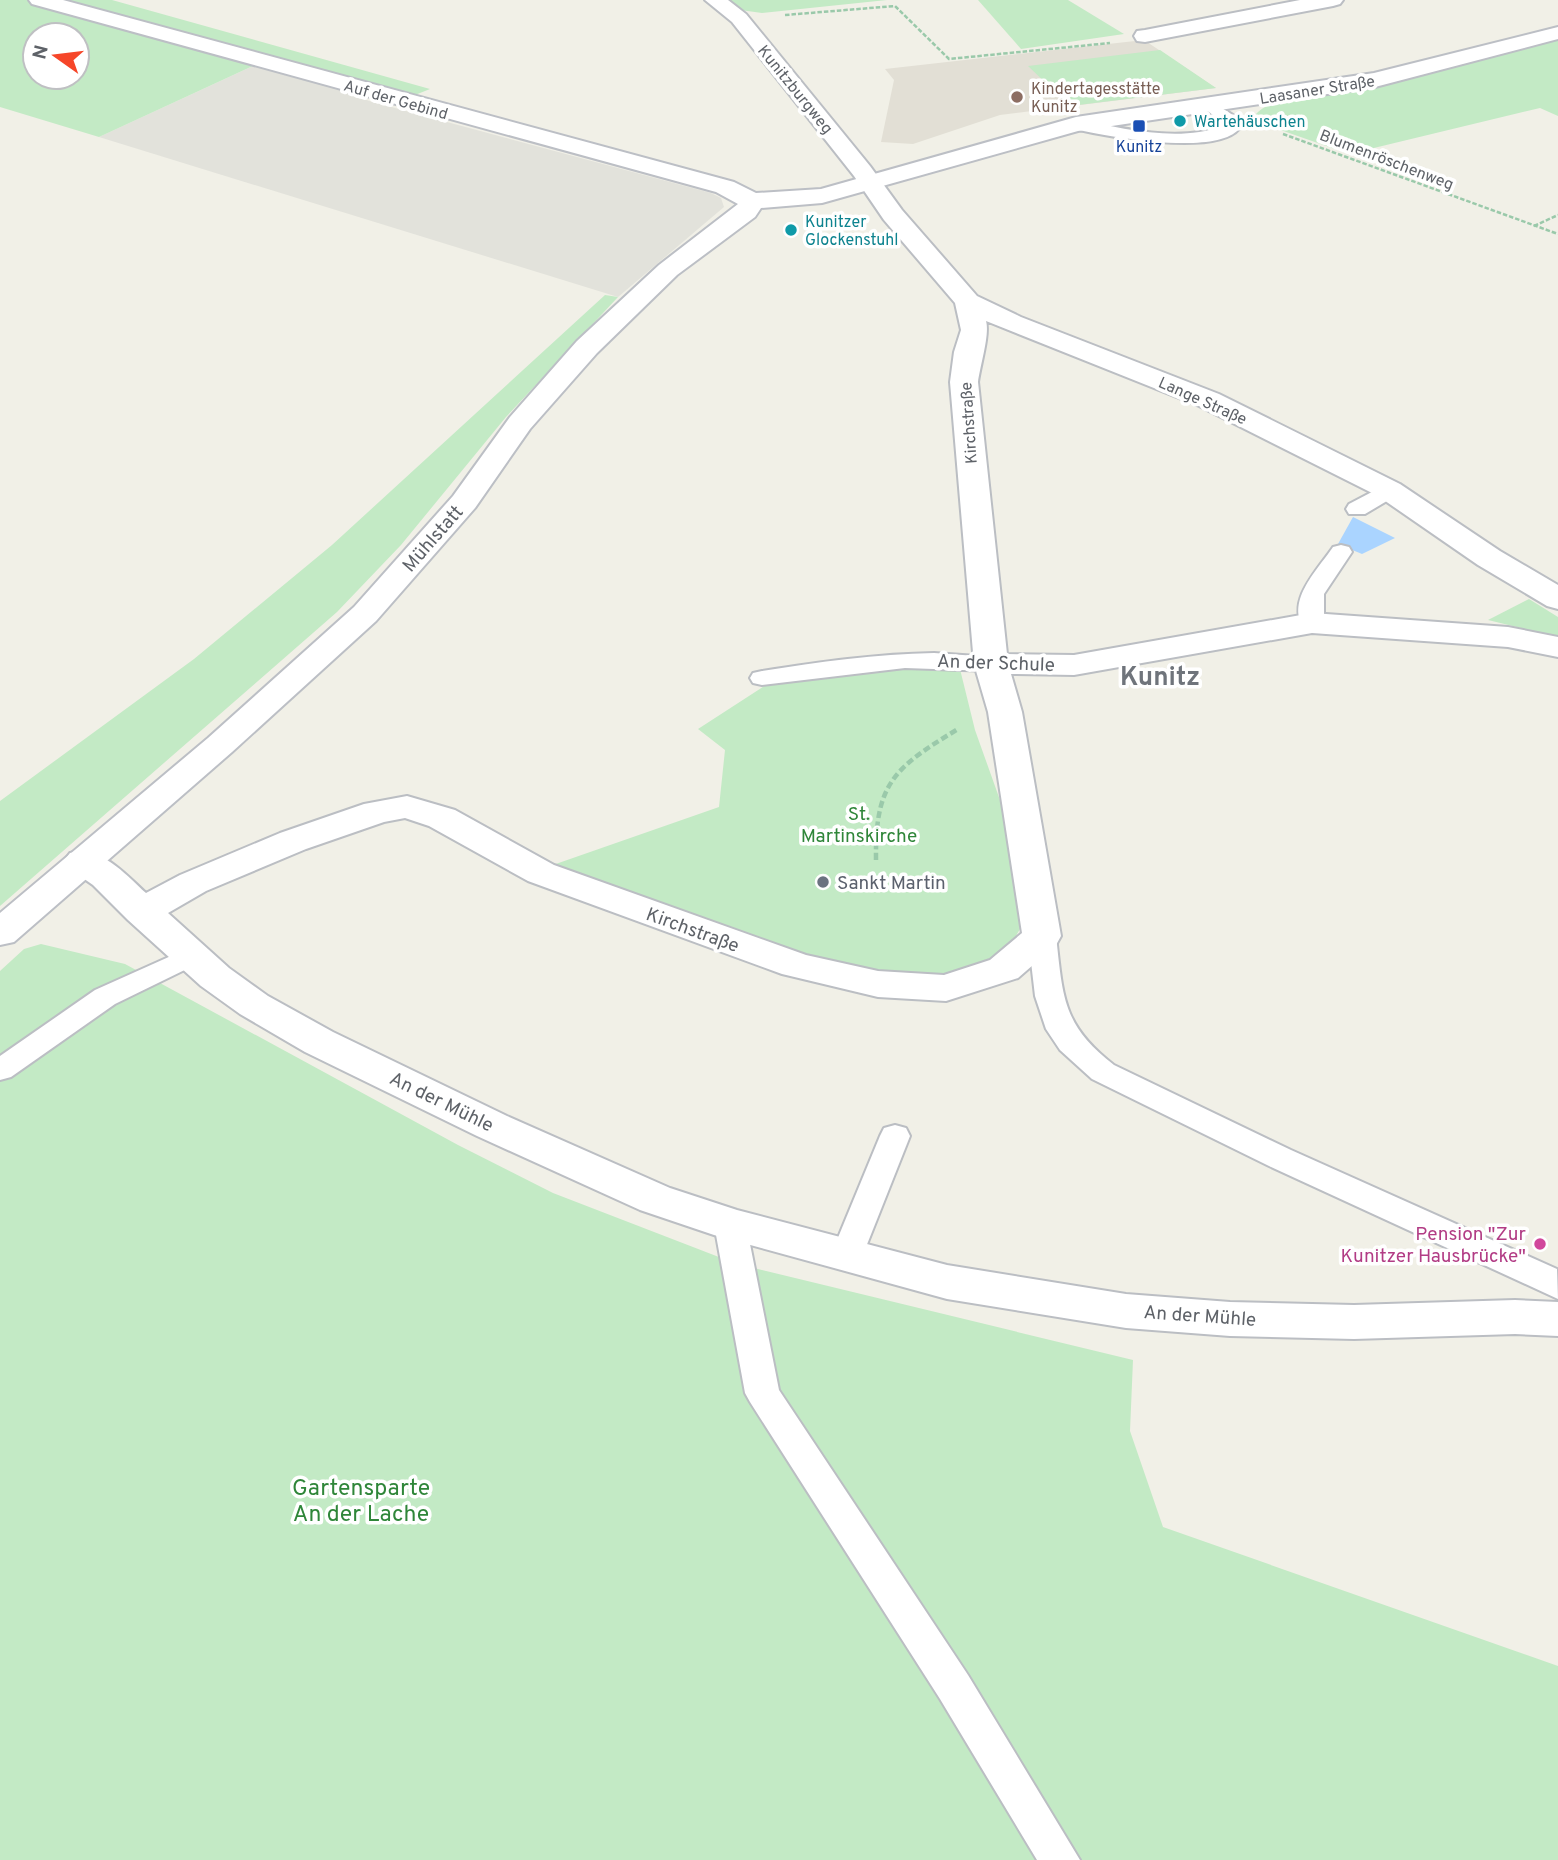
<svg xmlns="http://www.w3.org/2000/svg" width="1558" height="1860" viewBox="0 0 1558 1860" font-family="Overpass,sans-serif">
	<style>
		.industrial { fill: #e2e2db }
		.education { fill: #e2dfd5 }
		.green { fill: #c3eac5; fill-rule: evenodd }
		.water { fill: #aad4ff }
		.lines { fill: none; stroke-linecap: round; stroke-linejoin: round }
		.lane-casing { stroke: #bbbec3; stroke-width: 4 }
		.street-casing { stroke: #bbbec3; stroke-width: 4 }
		.secondary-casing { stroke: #bcbfc5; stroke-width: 4 }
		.path-far1 { stroke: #9ac9aa; stroke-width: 2.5; stroke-dasharray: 4.5 2; stroke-linecap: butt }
		.path { stroke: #9ac9aa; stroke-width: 4.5; stroke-dasharray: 7 3.5; stroke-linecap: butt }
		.lane { fill: #fff; fill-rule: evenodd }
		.street { fill: #fff; fill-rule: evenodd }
		.secondary { fill: #fff; fill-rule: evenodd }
		.education-dot { fill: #8d6e63; stroke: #fff; stroke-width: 2.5 }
		.culture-dot { fill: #0f9aa8; stroke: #fff; stroke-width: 2.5 }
		.transit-dot { fill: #1a4fb4; stroke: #fff; stroke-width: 2.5 }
		.worship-dot { fill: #6b7280; stroke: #fff; stroke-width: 2.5 }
		.hotel-dot { fill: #d1479c; stroke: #fff; stroke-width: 2.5 }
		.labels { text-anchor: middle; stroke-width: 7; stroke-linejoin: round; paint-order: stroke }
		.far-education-label { font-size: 16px; fill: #785e54; stroke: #fff; text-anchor: start }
		.far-street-label { font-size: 16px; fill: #5e6268; stroke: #fff }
		.far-culture-label { font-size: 16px; fill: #0d838f; stroke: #fff; text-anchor: start }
		.far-transit-label { font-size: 16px; fill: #164399; stroke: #fff }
		.street-label { font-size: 19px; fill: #5e6268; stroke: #fff }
		.park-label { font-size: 19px; fill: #2f8639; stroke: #fff }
		.worship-label { font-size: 19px; fill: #5b616d; stroke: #fff; text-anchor: start }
		.hotel-label { font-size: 19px; fill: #b23c85; stroke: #fff; text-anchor: end }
		.near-park-label { font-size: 23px; fill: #2f8639; stroke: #fff }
		.district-label { font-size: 26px; font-weight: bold; fill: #6f747b; stroke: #fff }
	</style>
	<rect width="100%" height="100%" fill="#f1f0e7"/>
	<path class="industrial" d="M 255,65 L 339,89 L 369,101 L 711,193 L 721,198 L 724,207 L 618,297 L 99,137 Z"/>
	<path class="education" d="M 1144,40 L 1216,88 L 1000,115 L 913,144 L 881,142 L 894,80 L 885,69 Z"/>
	<g class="green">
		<path d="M 0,0 L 112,0 L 430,89 L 410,97 L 272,57 L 99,137 L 0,107 ZM 35,35 L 77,35 L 77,77 L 35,77 Z"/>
		<path d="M 723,0 L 887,0 L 762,13 L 733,9 Z"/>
		<path d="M 978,0 L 1068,0 L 1124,34 L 1021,49 Z"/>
		<path d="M 1558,40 L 1558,116 L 1540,108 L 1349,154 L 1258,122 L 1254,118 C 1261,98 1314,98 1333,94 C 1409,80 1483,59 1558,40 Z"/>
		<path d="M 1160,50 L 1216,88 L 1070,106 L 1028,66 Z"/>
		<path d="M 605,295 L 618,297 L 506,417 L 401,545 L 337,612 L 0,906 L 0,801 L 194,659 L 332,545 Z"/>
		<path d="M 1529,599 L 1558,617 L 1558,637 L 1488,620 Z"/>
		<path d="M 959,665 L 975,730 L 1016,845 L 1020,929 L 1004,956 L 942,976 L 884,973 L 774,947 L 550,866 L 719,807 L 725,750 L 698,729 L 766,685 L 846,672 Z"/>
		<path d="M 41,944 L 125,964 L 458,1145 L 553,1193 L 737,1264 L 1133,1360 L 1130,1431 L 1163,1527 L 1558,1666 L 1558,1860 L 0,1860 L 0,971 L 24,949 Z"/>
	</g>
	<path class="water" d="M 1353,517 L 1395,538 L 1362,554 L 1338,544 Z"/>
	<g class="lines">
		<defs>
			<g id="lane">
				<path d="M 1209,100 L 1236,117 L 1239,129 C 1215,157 1104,136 1070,128 L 1068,124 L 1076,119 C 1121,128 1178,143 1222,126 L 1222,123 L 1201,105 Z"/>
				<path d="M 1389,483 L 1397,485 L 1400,490 L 1397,495 L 1365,514 L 1349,514 L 1346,509 L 1349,504 Z"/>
				<path d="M 1341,545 L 1349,547 L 1352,552 L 1324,594 L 1324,623 L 1320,628 L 1304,628 C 1285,601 1319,568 1333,547 Z"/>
				<path d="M 934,653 L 991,657 L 1000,659 L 1003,664 L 1000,669 L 991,671 L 905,668 L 762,685 L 753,683 L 750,678 L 753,673 L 762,671 C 819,662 876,654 934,653 Z"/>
				<path d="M 1042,927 L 1052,930 L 1056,936 C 1063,997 1062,1025 1114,1065 L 1291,1150 L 1557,1269 L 1558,1299 L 1269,1166 L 1092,1079 L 1060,1050 L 1046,1029 L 1035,996 L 1028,936 L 1032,930 Z"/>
				<path d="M 191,947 L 201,950 L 205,956 L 201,962 L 115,1004 L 11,1077 L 0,1080 L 0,1056 L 95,990 Z"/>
				<path d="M 895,1125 L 906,1128 L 910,1136 L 862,1257 L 858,1265 L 846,1269 L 834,1265 L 830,1257 L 880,1136 L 884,1128 Z"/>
				<path d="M 730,1212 L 741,1216 L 746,1224 L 779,1390 L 968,1675 L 1080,1860 L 1037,1860 L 940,1699 L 750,1402 L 745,1393 L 714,1224 L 719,1216 Z"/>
			</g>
			<g id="street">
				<path d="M 705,0 L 728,0 L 746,14 L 870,166 L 902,210 L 977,296 L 1021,317 L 1219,394 L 1400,484 L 1500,551 L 1558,585 L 1558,609 L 1547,606 L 1478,565 L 1378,496 L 1199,406 L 986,321 C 990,334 980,366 978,382 L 1007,654 L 1074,655 L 1312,613 L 1508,627 L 1558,637 L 1558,657 L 1508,647 L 1312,633 L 1074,675 L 1011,674 L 1022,712 L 1061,936 L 1056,945 L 1018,978 L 946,1001 L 878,997 L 782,974 L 528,881 L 429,826 L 405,818 L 384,822 L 306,849 L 206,891 L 168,913 L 229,968 L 268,996 L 333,1032 L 507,1116 L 670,1188 L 737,1210 L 947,1265 L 1126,1294 L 1230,1302 L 1354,1305 L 1515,1300 L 1558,1302 L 1558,1336 L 1515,1334 L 1354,1339 L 1230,1336 L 1126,1328 L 947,1299 L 714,1235 L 640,1210 L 477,1136 L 305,1052 L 240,1014 L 201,986 L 128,920 L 93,885 L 70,869 L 64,861 L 70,853 C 101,845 125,874 146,893 L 180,875 L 280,833 L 364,804 L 407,796 L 455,810 L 554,865 L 806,955 L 878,971 L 944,975 L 990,960 L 1022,933 L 988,712 L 974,664 L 950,382 L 954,352 L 961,330 L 955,303 L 884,220 L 854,176 L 732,22 Z"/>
				<path d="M 1300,0 L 1343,0 L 1340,4 L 1333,6 L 1145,42 L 1137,41 L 1134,36 L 1137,31 L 1145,30 Z"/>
			</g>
			<path id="secondary" d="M 29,0 L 63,0 L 734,182 L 756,193 L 821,189 L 1076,117 L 1374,73 L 1558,27 L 1558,39 L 1375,87 L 1078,131 L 822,203 L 761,208 L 755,217 L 677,275 L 597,353 L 530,429 L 475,508 L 376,621 L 232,752 L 14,942 L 0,945 L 0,913 L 208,738 L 354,607 L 453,496 L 510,417 L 577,341 L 659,265 L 738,204 L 716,192 L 32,4 Z"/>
		</defs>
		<use href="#lane" class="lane-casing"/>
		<use href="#street" class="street-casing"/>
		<use href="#secondary" class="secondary-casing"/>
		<g class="path-far1">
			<path d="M 785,15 L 895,6 L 949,59 L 1110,43"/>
			<path d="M 1283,134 L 1558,234"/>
			<path d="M 1534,226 L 1558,215"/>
		</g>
		<path class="path" d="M 876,860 C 875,783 894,768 958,729"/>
		<use href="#lane" class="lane"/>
		<use href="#street" class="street"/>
		<use href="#secondary" class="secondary"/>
	</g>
	<circle class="education-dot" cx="1017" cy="97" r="7"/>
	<g class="culture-dot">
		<circle cx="1180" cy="121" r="7"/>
		<circle cx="791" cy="230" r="7"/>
	</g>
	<rect class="transit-dot" x="1132" y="119" width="14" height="14" rx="3.5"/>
	<circle class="worship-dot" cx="823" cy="882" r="7"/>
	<circle class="hotel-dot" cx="1540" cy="1244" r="7"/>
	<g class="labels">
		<g class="far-education-label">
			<text x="1031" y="94">Kindertagesstätte<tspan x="1031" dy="18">Kunitz</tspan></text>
		</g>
		<g class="far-street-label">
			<text transform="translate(796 89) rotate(51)" y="6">Kunitzburgweg</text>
			<text transform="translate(1317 89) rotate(-9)" y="6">Laasaner Straße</text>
			<text transform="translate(396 99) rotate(16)" y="6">Auf der Gebind</text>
			<text transform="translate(1387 159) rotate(21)" y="6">Blumenröschenweg</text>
			<text transform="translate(1203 400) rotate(24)" y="6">Lange Straße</text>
			<text transform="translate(968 423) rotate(-94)" y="6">Kirchstraße</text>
		</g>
		<g class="far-culture-label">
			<text x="1194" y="127">Wartehäuschen</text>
			<text x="805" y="227">Kunitzer<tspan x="805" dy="18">Glockenstuhl</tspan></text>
		</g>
		<g class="far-transit-label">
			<text x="1139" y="152">Kunitz</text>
		</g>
		<g class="street-label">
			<text transform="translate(432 538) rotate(-49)" y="7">Mühlstatt</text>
			<text transform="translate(996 662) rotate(2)" y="7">An der Schule</text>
			<text transform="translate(693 929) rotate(20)" y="7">Kirchstraße</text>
			<text transform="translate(442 1101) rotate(26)" y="7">An der Mühle</text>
			<text transform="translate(1200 1315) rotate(4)" y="7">An der Mühle</text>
		</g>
		<g class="park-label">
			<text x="859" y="820">St.<tspan x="859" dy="22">Martinskirche</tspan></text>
		</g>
		<g class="worship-label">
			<text x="837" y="889">Sankt Martin</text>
		</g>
		<g class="hotel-label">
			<text x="1526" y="1240">Pension "Zur<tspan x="1526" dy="22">Kunitzer Hausbrücke"</tspan></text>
		</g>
		<g class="near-park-label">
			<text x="361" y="1495">Gartensparte<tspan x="361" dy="26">An der Lache</tspan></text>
		</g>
		<g class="district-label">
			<text x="1160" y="685">Kunitz</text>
		</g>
	</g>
	<g transform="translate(56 56) rotate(284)"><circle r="33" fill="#ffffff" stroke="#bfc0c3" stroke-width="2"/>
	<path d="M0-5L12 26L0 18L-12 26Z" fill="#f64629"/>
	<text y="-10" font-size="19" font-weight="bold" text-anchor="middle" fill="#5e6268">N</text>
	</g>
</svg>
